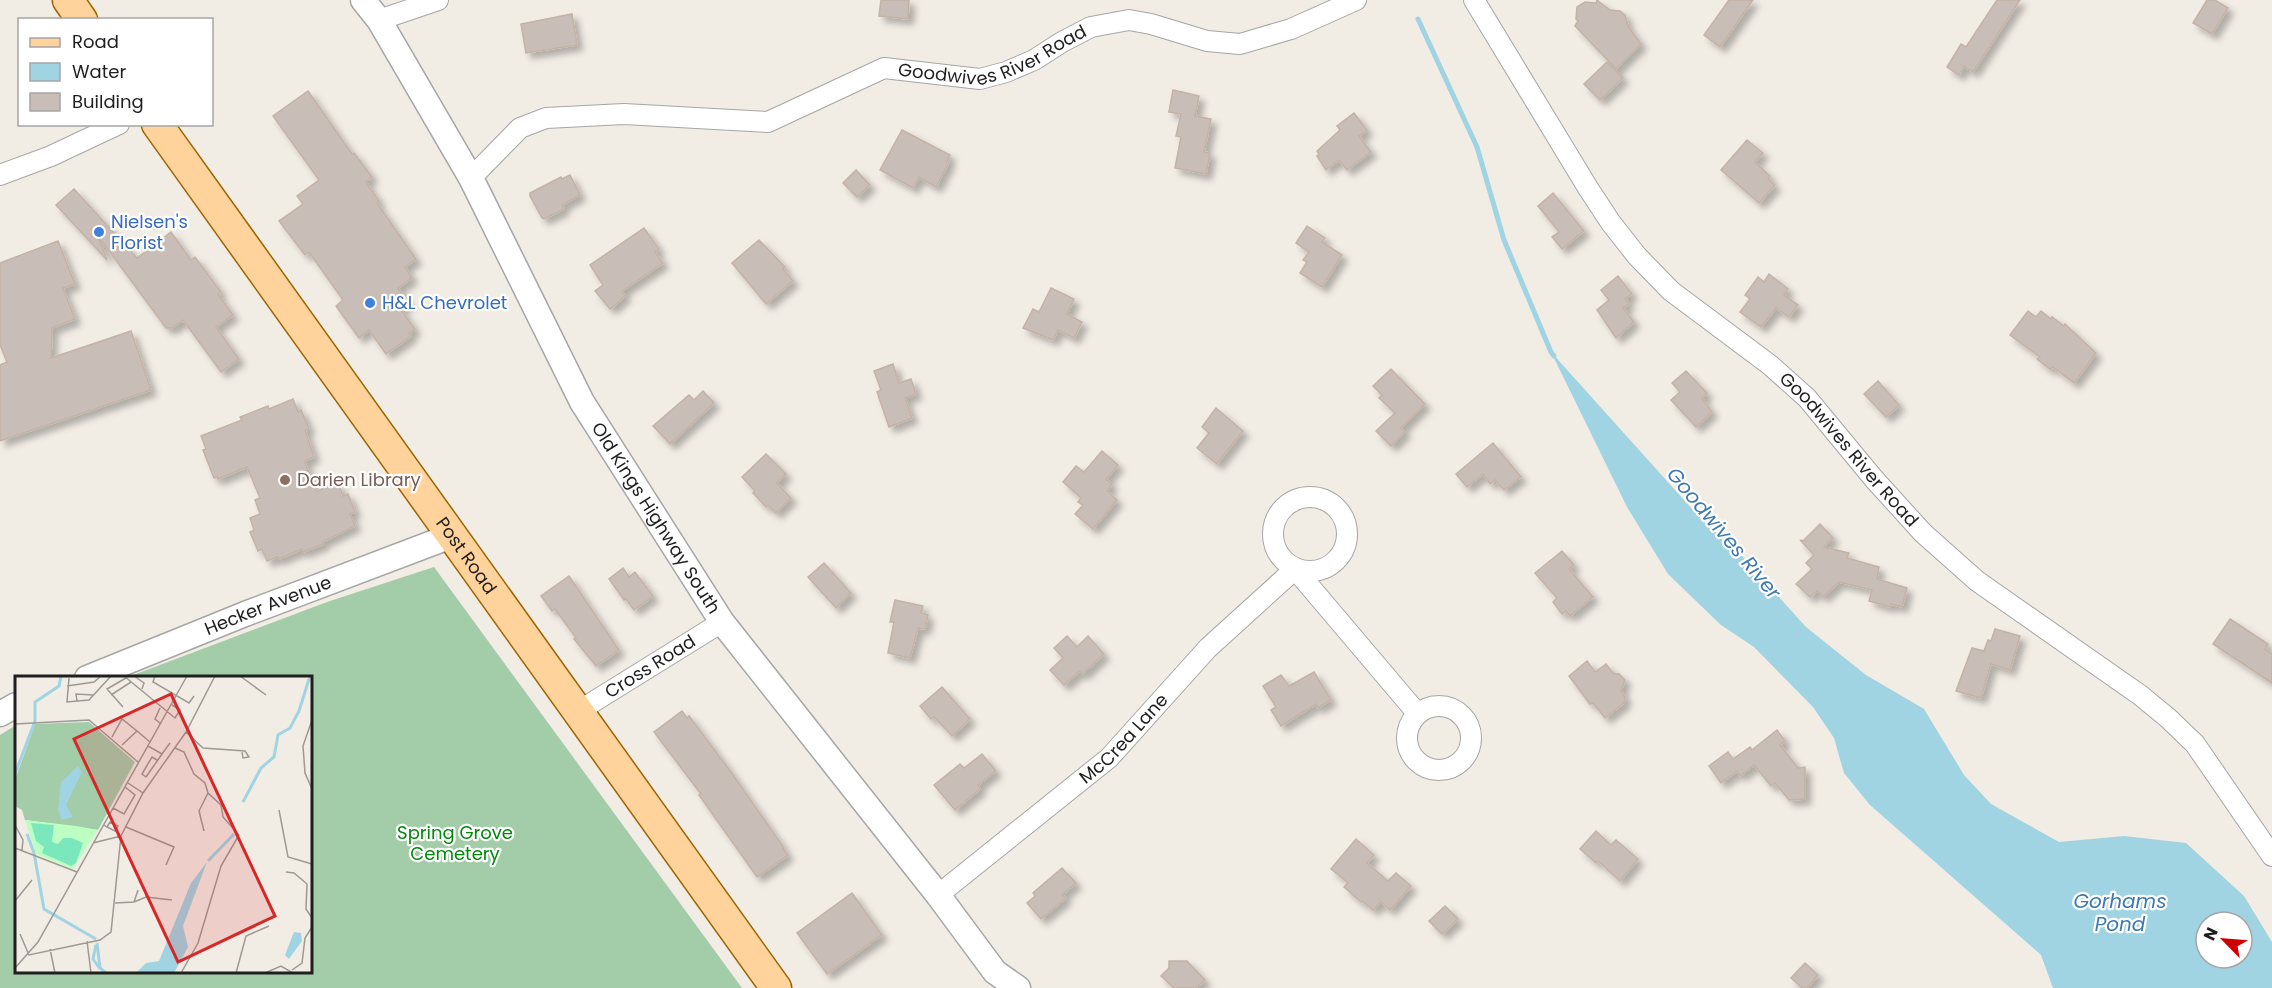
<svg xmlns="http://www.w3.org/2000/svg" width="2272" height="988" viewBox="0 0 2272 988" font-family="Poppins,sans-serif">
	<style>
		.cemetery { fill: #a3cca9 }
		.water { fill: #a0d4e3; fill-rule: evenodd }
		.lines { fill: none; stroke-linecap: round; stroke-linejoin: round }
		.stream { stroke: #a0d4e3; stroke-width: 5 }
		.building { fill: #c9beb7; stroke: #c4b2a5; stroke-width: 1.5; filter: url(#shadow) }
		.minor-casing { stroke: #a6a6a6; stroke-width: 22 }
		.tertiary-casing { stroke: #a6a6a6; stroke-width: 27 }
		.primary-casing { stroke: #9a6600; stroke-width: 33 }
		.minor { stroke: #fff; stroke-width: 20 }
		.tertiary { stroke: #fff; stroke-width: 24 }
		.primary { stroke: #ffd39b; stroke-width: 30 }
		.shop-dot { fill: #3f7fe0; stroke: #fff; stroke-width: 2 }
		.education-dot { fill: #8d6e63; stroke: #fff; stroke-width: 2 }
		.labels { text-anchor: middle; stroke-width: 4.5; stroke-linejoin: round; paint-order: stroke }
		.street-label { font-size: 18px; fill: #1f1f1f; stroke: #fff }
		.shop-label { font-size: 18px; fill: #366cbe; stroke: #fff; text-anchor: start }
		.education-label { font-size: 18px; fill: #785e54; stroke: #fff; text-anchor: start }
		.park-label { font-size: 18px; fill: #00890b; stroke: #fff }
		.water-label { font-size: 20px; font-style: italic; fill: #3f79b1; stroke: #fff }
		.inset-river { fill: none; stroke: #a0d4e3; stroke-width: 3 }
		.inset-road { fill: none; stroke: #9d9a95; stroke-width: 1.5 }
		.view { fill: #d62828; fill-opacity: 0.15; stroke: #d62828; stroke-width: 3 }
		.inset-edge { fill: none; stroke: #1f1f1f; stroke-width: 3 }
	</style>
	<defs>
		<filter id="shadow"><feDropShadow dx="5.5" dy="5.5" stdDeviation="3" flood-color="#0004"/></filter>
	</defs>
	<rect width="100%" height="100%" fill="#f1ece4"/>
	<path class="cemetery" d="M 434,567 L 742,988 L 0,988 L 0,735 L 16,725 L 16,972 L 310,972 L 310,678 L 128,677 L 327,602 Z"/>
	<path class="water" d="M 1551,352 L 1702,520 L 1732,545 L 1806,627 L 1866,675 L 1924,709 L 1964,775 L 1991,804 L 2059,842 L 2124,836 L 2186,843 L 2244,896 L 2272,942 L 2272,988 L 2053,988 L 2041,955 L 1870,805 L 1844,773 L 1834,738 L 1813,707 L 1754,647 L 1721,625 L 1668,574 L 1627,507 ZM 2206,922 L 2242,922 L 2242,958 L 2206,958 Z"/>
	<g class="lines">
		<path class="stream" d="M 1418,19 L 1477,147 L 1504,240 L 1551,352 L 1554,356"/>
	</g>
	<g class="building">
		<path d="M 881,0 L 909,0 L 908,19 L 879,16 Z"/>
		<path d="M 1597,0 L 1610,10 L 1620,11 L 1625,15 L 1628,26 L 1641,44 L 1616,69 L 1575,26 L 1578,21 L 1576,19 L 1577,7 L 1585,2 L 1596,3 Z"/>
		<path d="M 1729,0 L 1753,0 L 1720,47 L 1704,35 Z"/>
		<path d="M 1997,0 L 2020,0 L 1973,72 L 1964,66 L 1959,75 L 1947,67 L 1961,44 L 1966,47 Z"/>
		<path d="M 2207,0 L 2215,0 L 2228,8 L 2212,34 L 2193,23 Z"/>
		<path d="M 572,14 L 577,45 L 526,53 L 521,24 Z"/>
		<path d="M 1607,62 L 1623,78 L 1600,100 L 1584,84 Z"/>
		<path d="M 1173,90 L 1199,96 L 1195,116 L 1211,119 L 1204,152 L 1210,153 L 1206,174 L 1175,168 L 1181,137 L 1176,136 L 1181,114 L 1169,112 Z"/>
		<path d="M 308,91 L 352,154 L 354,153 L 372,177 L 366,182 L 379,201 L 377,203 L 416,259 L 405,267 L 412,278 L 398,288 L 408,303 L 400,308 L 415,329 L 409,333 L 411,336 L 386,354 L 369,330 L 359,338 L 336,306 L 343,300 L 309,252 L 305,255 L 279,221 L 303,204 L 297,196 L 319,180 L 273,116 Z"/>
		<path d="M 1354,113 L 1367,130 L 1359,136 L 1371,152 L 1347,170 L 1339,160 L 1326,170 L 1317,156 L 1319,154 L 1317,151 L 1340,130 L 1337,126 Z"/>
		<path d="M 902,130 L 950,155 L 947,161 L 949,162 L 936,187 L 919,177 L 913,188 L 880,170 Z"/>
		<path d="M 1747,140 L 1763,153 L 1755,162 L 1770,176 L 1768,179 L 1775,185 L 1759,203 L 1721,170 Z"/>
		<path d="M 856,170 L 870,185 L 857,197 L 843,183 Z"/>
		<path d="M 570,175 L 580,195 L 562,205 L 564,209 L 544,219 L 542,218 L 530,196 L 530,193 L 561,177 L 562,179 Z"/>
		<path d="M 74,189 L 137,258 L 171,232 L 191,260 L 195,257 L 221,292 L 218,294 L 233,315 L 216,327 L 239,359 L 221,372 L 183,320 L 172,328 L 166,328 L 98,236 L 107,260 L 56,205 Z"/>
		<path d="M 1553,193 L 1584,231 L 1562,249 L 1552,237 L 1559,232 L 1538,206 Z"/>
		<path d="M 1307,226 L 1325,238 L 1322,242 L 1342,255 L 1322,287 L 1300,273 L 1307,262 L 1303,260 L 1309,252 L 1296,243 Z"/>
		<path d="M 644,228 L 659,249 L 655,252 L 663,263 L 622,291 L 625,296 L 610,309 L 595,291 L 603,285 L 590,265 Z"/>
		<path d="M 759,240 L 785,267 L 783,269 L 793,281 L 766,304 L 732,263 Z"/>
		<path d="M 58,241 L 75,284 L 63,288 L 75,319 L 52,328 L 51,358 L 131,331 L 151,390 L 0,441 L 0,365 L 7,362 L 0,345 L 0,263 Z"/>
		<path d="M 1769,274 L 1788,289 L 1784,295 L 1798,305 L 1789,317 L 1776,308 L 1761,327 L 1740,312 L 1750,299 L 1745,295 L 1758,277 L 1764,282 Z"/>
		<path d="M 1618,276 L 1632,294 L 1625,299 L 1629,304 L 1623,308 L 1634,322 L 1616,338 L 1597,310 L 1609,300 L 1601,290 Z"/>
		<path d="M 1051,288 L 1074,299 L 1067,314 L 1082,322 L 1074,338 L 1058,330 L 1053,340 L 1023,328 L 1033,309 L 1039,312 Z"/>
		<path d="M 2028,311 L 2036,317 L 2041,311 L 2051,319 L 2052,317 L 2064,326 L 2065,324 L 2096,353 L 2074,383 L 2053,367 L 2050,369 L 2037,359 L 2040,357 L 2010,335 Z"/>
		<path d="M 893,364 L 899,383 L 911,379 L 916,394 L 905,398 L 912,418 L 889,427 L 877,392 L 881,390 L 874,371 Z"/>
		<path d="M 1391,369 L 1425,404 L 1401,428 L 1405,432 L 1391,446 L 1376,431 L 1395,413 L 1379,398 L 1382,395 L 1373,386 Z"/>
		<path d="M 1686,371 L 1707,393 L 1702,398 L 1712,412 L 1696,427 L 1671,400 L 1680,392 L 1672,383 Z"/>
		<path d="M 1878,381 L 1899,405 L 1886,417 L 1864,394 Z"/>
		<path d="M 703,391 L 714,403 L 670,444 L 653,426 L 689,395 L 694,400 Z"/>
		<path d="M 293,399 L 298,412 L 301,410 L 309,429 L 305,430 L 314,457 L 305,461 L 305,463 L 317,491 L 338,483 L 343,496 L 348,494 L 355,512 L 350,514 L 355,526 L 322,542 L 323,544 L 303,552 L 302,549 L 279,559 L 278,557 L 267,561 L 262,549 L 258,551 L 250,532 L 254,530 L 250,518 L 260,514 L 255,500 L 260,498 L 247,467 L 218,479 L 217,477 L 214,478 L 203,450 L 206,449 L 201,436 L 242,420 L 240,417 L 268,406 L 269,409 Z"/>
		<path d="M 1216,408 L 1243,431 L 1217,464 L 1197,448 L 1209,433 L 1202,427 Z"/>
		<path d="M 1493,443 L 1521,477 L 1504,490 L 1495,480 L 1490,484 L 1483,474 L 1467,487 L 1456,474 Z"/>
		<path d="M 1102,451 L 1118,465 L 1106,479 L 1112,484 L 1107,491 L 1117,500 L 1093,529 L 1075,514 L 1083,505 L 1078,502 L 1081,498 L 1063,482 L 1076,466 L 1084,472 Z"/>
		<path d="M 766,454 L 786,474 L 777,483 L 791,498 L 776,513 L 768,505 L 766,507 L 753,493 L 755,491 L 742,477 Z"/>
		<path d="M 1820,524 L 1833,538 L 1824,547 L 1849,553 L 1847,558 L 1879,567 L 1877,579 L 1907,588 L 1902,607 L 1891,604 L 1890,607 L 1869,601 L 1872,590 L 1839,582 L 1823,597 L 1817,591 L 1810,597 L 1796,584 L 1812,569 L 1806,563 L 1814,555 L 1800,540 L 1803,541 Z"/>
		<path d="M 1562,551 L 1574,565 L 1569,569 L 1593,597 L 1570,616 L 1566,611 L 1562,614 L 1553,602 L 1557,598 L 1535,573 Z"/>
		<path d="M 824,563 L 851,593 L 836,608 L 808,577 Z"/>
		<path d="M 623,568 L 629,577 L 635,572 L 653,596 L 634,610 L 626,599 L 624,600 L 609,579 Z"/>
		<path d="M 569,576 L 619,650 L 596,666 L 574,639 L 576,638 L 555,609 L 552,611 L 541,596 Z"/>
		<path d="M 895,600 L 923,606 L 921,613 L 928,615 L 925,629 L 918,628 L 910,658 L 888,653 L 894,622 L 890,622 Z"/>
		<path d="M 2230,619 L 2268,644 L 2265,649 L 2272,654 L 2272,683 L 2213,644 Z"/>
		<path d="M 1995,629 L 2020,636 L 2010,670 L 1991,664 L 1981,698 L 1956,691 L 1972,648 L 1984,651 L 1988,640 L 1991,641 Z"/>
		<path d="M 1067,636 L 1077,647 L 1088,636 L 1104,654 L 1083,674 L 1080,671 L 1064,685 L 1050,670 L 1063,658 L 1054,648 Z"/>
		<path d="M 1587,661 L 1595,672 L 1606,664 L 1613,673 L 1619,674 L 1625,680 L 1621,691 L 1625,697 L 1624,703 L 1605,718 L 1593,703 L 1590,704 L 1569,676 Z"/>
		<path d="M 1314,672 L 1331,700 L 1318,708 L 1316,704 L 1281,726 L 1271,710 L 1276,707 L 1263,686 L 1281,675 L 1289,686 Z"/>
		<path d="M 942,687 L 970,719 L 952,736 L 934,717 L 931,719 L 920,706 Z"/>
		<path d="M 682,711 L 687,718 L 689,716 L 731,772 L 784,848 L 783,849 L 788,855 L 757,877 L 699,795 L 701,794 L 654,732 Z"/>
		<path d="M 1777,730 L 1785,741 L 1780,745 L 1798,768 L 1805,767 L 1805,799 L 1789,800 L 1775,783 L 1771,786 L 1754,765 L 1740,776 L 1737,771 L 1721,783 L 1709,766 L 1728,752 L 1733,759 L 1750,747 L 1752,750 Z"/>
		<path d="M 982,754 L 996,771 L 978,785 L 980,789 L 955,810 L 934,785 L 960,764 L 964,768 Z"/>
		<path d="M 1596,831 L 1611,845 L 1616,840 L 1638,859 L 1620,881 L 1598,861 L 1596,863 L 1580,849 Z"/>
		<path d="M 1356,839 L 1374,855 L 1367,863 L 1388,881 L 1396,873 L 1411,886 L 1390,910 L 1381,902 L 1373,910 L 1362,901 L 1361,902 L 1344,887 L 1348,883 L 1331,869 Z"/>
		<path d="M 1062,868 L 1076,883 L 1062,895 L 1066,898 L 1041,919 L 1027,903 L 1035,896 L 1033,893 Z"/>
		<path d="M 852,893 L 882,935 L 827,974 L 797,933 Z"/>
		<path d="M 1445,906 L 1458,919 L 1442,934 L 1429,921 Z"/>
		<path d="M 1169,961 L 1187,961 L 1205,980 L 1196,988 L 1174,988 L 1161,976 L 1169,968 Z"/>
		<path d="M 1805,963 L 1818,975 L 1807,988 L 1802,988 L 1791,978 Z"/>
	</g>
	<g class="lines">
		<defs>
			<g id="minor">
				<path id="s1" d="M 1474,0 L 1588,188 L 1611,223 L 1637,256 L 1671,291 L 1770,365 L 1807,398 L 1874,479 L 1923,533 L 1977,581 L 2140,695 L 2168,718 L 2195,744 L 2272,856"/>
				<path d="M 379,20 L 438,0"/>
				<path d="M 0,175 L 51,156 L 119,124"/>
				<path id="s2" d="M 471,178 L 520,128 L 546,118 L 624,114 L 768,122 L 884,68 L 980,79 L 1006,72 L 1034,60 L 1062,42 L 1091,27 L 1129,20 L 1151,24 L 1207,41 L 1240,44 L 1291,29 L 1356,0"/>
				<circle cx="1310" cy="534" r="37"/>
				<circle cx="1439" cy="738" r="32"/>
				<path id="s3" d="M 577,712 L 722,622"/>
				<path id="s4" d="M 938,895 L 1109,758 L 1208,648 L 1295,569 L 1417,713"/>
			</g>
			<g id="tertiary">
				<path id="s5" d="M 363,0 L 379,20 L 471,178 L 582,402 L 722,622 L 938,895 L 995,972 L 1018,988"/>
				<path id="s6" d="M 87,678 L 245,614 L 451,536"/>
				<path d="M 0,714 L 16,705"/>
			</g>
			<g id="primary">
				<path d="M 68,0 L 82,20"/>
				<path id="s7" d="M 157,124 L 776,988"/>
			</g>
		</defs>
		<use href="#minor" class="minor-casing"/>
		<use href="#tertiary" class="tertiary-casing"/>
		<use href="#primary" class="primary-casing"/>
		<use href="#minor" class="minor"/>
		<use href="#tertiary" class="tertiary"/>
		<use href="#primary" class="primary"/>
	</g>
	<g class="shop-dot">
		<circle cx="99" cy="232" r="6"/>
		<circle cx="370" cy="303" r="6"/>
	</g>
	<circle class="education-dot" cx="285" cy="480" r="6"/>
	<g class="labels">
		<g class="street-label">
			<text dy="6" stroke="none"><textPath href="#s2" startOffset="562">Goodwives River Road</textPath></text>
			<text dy="6" stroke="none"><textPath href="#s1" startOffset="592">Goodwives River Road</textPath></text>
			<text dy="6" stroke="none"><textPath href="#s5" startOffset="596">Old Kings Highway South</textPath></text>
			<text dy="6" stroke="none"><textPath href="#s7" startOffset="531">Post Road</textPath></text>
			<text dy="6" stroke="none"><textPath href="#s6" startOffset="195">Hecker Avenue</textPath></text>
			<text dy="6" stroke="none"><textPath href="#s3" startOffset="86">Cross Road</textPath></text>
			<text dy="6" stroke="none"><textPath href="#s4" startOffset="243">McCrea Lane</textPath></text>
		</g>
		<g class="shop-label">
			<text x="111" y="228">Nielsen's<tspan x="111" dy="21">Florist</tspan></text>
			<text x="382" y="309">H&amp;L Chevrolet</text>
		</g>
		<g class="education-label">
			<text x="297" y="486">Darien Library</text>
		</g>
		<g class="park-label">
			<text x="455" y="839">Spring Grove<tspan x="455" dy="21">Cemetery</tspan></text>
		</g>
		<g class="water-label">
			<text transform="translate(1724 533) rotate(50)" y="7">Goodwives River</text>
			<text x="2120" y="908">Gorhams<tspan x="2120" dy="23">Pond</tspan></text>
		</g>
	</g>
	<g transform="translate(15 676)">
		<rect width="297" height="297" fill="#f1ece4"/>
		<path d="M 74,46 L 120,86 L 83,154 L 10,144 L 7,134 L 0,130 L 0,104 L 20,48 Z" fill="#a3cca9"/>
		<path d="M 10,144 L 61,150 L 83,154 L 58,193 L 21,178 Z" fill="#bdffc2"/>
		<path d="M 16,147 L 39,149 L 37,166 L 43,168 L 48,162 L 57,162 L 68,167 L 61,187 L 56,190 L 27,177 L 29,171 L 21,165 Z" fill="#7ae8bc"/>
		<path d="M 63,90 L 67,96 L 51,129 L 58,141 L 47,144 L 43,134 L 46,106 ZM 192,186 L 168,250 L 173,271 L 159,297 L 121,297 L 131,287 L 144,285 L 176,207 ZM 279,256 L 286,257 L 287,265 L 274,283 L 270,279 Z" fill="#a0d4e3"/>
		<path class="inset-river" d="M 0,98 L 20,45 L 20,26 L 44,10 L 46,0M 228,126 L 246,92 L 259,81 L 263,59 L 275,52 L 284,35 L 295,0M 12,158 L 19,177 L 29,233 L 81,263M 193,185 L 219,158M 82,267 L 85,292 L 91,297M 81,269 L 78,283 L 85,293"/>
		<path class="inset-road" d="M 109,0 L 160,42 L 165,34 L 157,29M 119,0 L 129,7 L 127,13M 140,0 L 138,6 L 174,27 L 179,20M 225,0 L 251,19M 54,2 L 52,26 L 74,24 L 96,0M 52,10 L 79,6 L 86,0M 96,19 L 116,6M 62,25 L 61,18 L 78,19M 108,31 L 92,13 L 111,2M 145,32 L 140,43 L 146,48M 297,44 L 288,70 L 290,97 L 297,113M 0,48 L 74,44 L 123,86M 171,56 L 188,72 L 230,75 L 234,81 L 228,82 L 227,76M 97,61 L 107,43 L 122,55M 107,69 L 122,55 L 135,66M 133,70 L 147,78 L 155,67M 160,72 L 169,76 L 179,98 L 190,107 L 193,117 L 206,129 L 208,141 L 224,159 L 206,190 L 183,267 L 166,297M 131,101 L 127,98 L 137,81 L 142,84M 131,101 L 147,78M 113,107 L 128,117M 98,132 L 109,138 L 120,119 L 110,111M 264,134 L 273,181 L 297,188M 0,149 L 8,164 L 7,174M 89,149 L 92,151 L 100,155 L 103,150 L 95,146 L 92,151M 111,151 L 159,171 L 151,189M 189,155 L 184,135 L 193,117M 78,167 L 106,160M 0,172 L 62,196M 271,196 L 279,197 L 292,208 L 291,233 L 297,242M 0,225 L 17,204M 119,226 L 131,221 L 157,224M 100,227 L 119,226 L 123,214M 5,258 L 14,279 L 85,264 L 96,256 L 106,160 L 128,117 L 171,56 L 200,0M 72,265 L 76,297M 35,273 L 40,297M 0,292 L 23,266 L 172,0M 277,294 L 287,287 L 290,262 L 297,251M 221,297 L 231,260 L 254,250M 250,297 L 266,290 L 278,297"/>
		<path class="view" d="M 156,18 L 260,240 L 163,286 L 59,63 Z"/>
		<rect width="297" height="297" class="inset-edge"/>
	</g>
	<rect x="18" y="18" width="195" height="108" fill="#ffffff" stroke="#a5a5a5" stroke-width="1.5"/>
	<rect x="30" y="38" width="30" height="9" fill="#ffd39b" stroke="#a5a5a5" stroke-width="1.5"/>
	<text x="72" y="48" font-size="18" fill="#1f1f1f">Road</text>
	<rect x="30" y="63" width="30" height="18" fill="#a0d4e3" stroke="#a5a5a5" stroke-width="1.5"/>
	<text x="72" y="78" font-size="18" fill="#1f1f1f">Water</text>
	<rect x="30" y="93" width="30" height="18" fill="#c9beb7" stroke="#a5a5a5" stroke-width="1.5"/>
	<text x="72" y="108" font-size="18" fill="#1f1f1f">Building</text>
	<g transform="translate(2224 940) rotate(295)"><circle r="28" fill="#ffffff" stroke="#a5a5a5" stroke-width="1.5"/>
	<path d="M0-4.5L10 22L0 15L-10 22Z" fill="#ce0002"/>
	<text y="-9" font-size="16" font-weight="bold" text-anchor="middle" fill="#1f1f1f">N</text>
	</g>
</svg>
